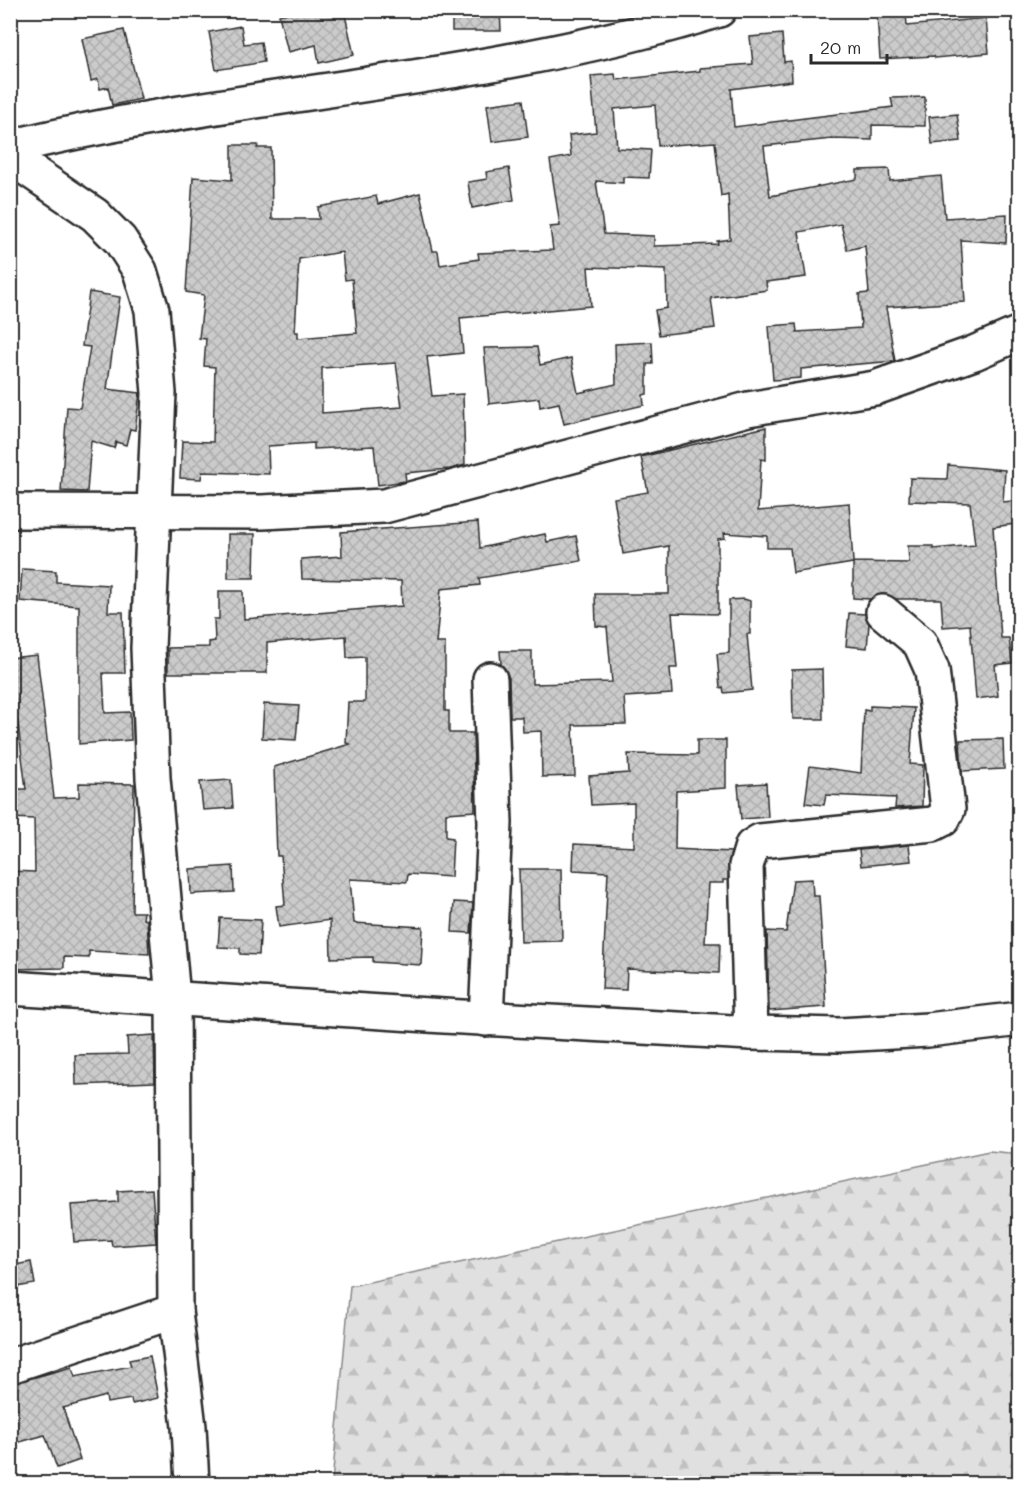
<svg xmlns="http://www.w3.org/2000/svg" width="1030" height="1494" viewBox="0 0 1030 1494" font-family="Mali,sans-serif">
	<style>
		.forest { fill: url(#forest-firs); stroke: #868686; stroke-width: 1.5 }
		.building { fill: url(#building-cross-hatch); stroke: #2b2b2b; stroke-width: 1.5; fill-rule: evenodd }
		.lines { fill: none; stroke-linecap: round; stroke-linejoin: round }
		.minor-casing { stroke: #2b2b2b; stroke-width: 38 }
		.minor { stroke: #fff; stroke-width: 33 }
	</style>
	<defs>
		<pattern id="forest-firs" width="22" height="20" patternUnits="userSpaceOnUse" patternTransform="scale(1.5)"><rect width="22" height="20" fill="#e0e0e0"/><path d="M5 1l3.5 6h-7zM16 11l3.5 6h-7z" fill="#c0c0c0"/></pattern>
		<pattern id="building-cross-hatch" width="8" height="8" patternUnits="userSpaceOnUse" patternTransform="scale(1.5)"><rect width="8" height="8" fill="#cbcbcb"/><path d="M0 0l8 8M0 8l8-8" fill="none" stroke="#aeaeae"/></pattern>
	</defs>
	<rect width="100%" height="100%" fill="#fff"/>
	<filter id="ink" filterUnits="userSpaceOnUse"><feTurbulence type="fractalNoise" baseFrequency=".0167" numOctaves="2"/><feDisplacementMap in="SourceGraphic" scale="12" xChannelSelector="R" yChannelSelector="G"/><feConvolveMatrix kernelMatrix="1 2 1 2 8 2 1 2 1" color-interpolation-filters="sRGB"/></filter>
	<g filter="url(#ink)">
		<path class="forest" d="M 989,1151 L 1019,1154 L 1019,1483 L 332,1483 L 350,1286 Z"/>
		<g class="building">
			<path d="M 299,10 L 344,10 L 354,55 L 319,63 L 316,45 L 288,52 L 279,15 Z"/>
			<path d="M 452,10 L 500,10 L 501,31 L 452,31 Z"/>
			<path d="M 906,13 L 907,26 L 986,18 L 989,53 L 935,58 L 934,56 L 880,59 L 877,14 Z"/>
			<path d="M 241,26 L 244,44 L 261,42 L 264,62 L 216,70 L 209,32 Z"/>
			<path d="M 124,30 L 141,99 L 112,105 L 108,87 L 100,89 L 98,79 L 91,81 L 82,39 Z"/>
			<path d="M 782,34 L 784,62 L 791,61 L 792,81 L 731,89 L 734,127 L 893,107 L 891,98 L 925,97 L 925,126 L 872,125 L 872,140 L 832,139 L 764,146 L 770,196 L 857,179 L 857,170 L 889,169 L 890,181 L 941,176 L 945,218 L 1007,214 L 1006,243 L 961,240 L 965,302 L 886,307 L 895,361 L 801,369 L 801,378 L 773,380 L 769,326 L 796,324 L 797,332 L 861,328 L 859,294 L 869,293 L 865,246 L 847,250 L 841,224 L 799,232 L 806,277 L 766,282 L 767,290 L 711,298 L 715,328 L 659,335 L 655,310 L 667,308 L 666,270 L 588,267 L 591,306 L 460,318 L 463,353 L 427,357 L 432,396 L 463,394 L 465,465 L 450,469 L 405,473 L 406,481 L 378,485 L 374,446 L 314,449 L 314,443 L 268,446 L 269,474 L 202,472 L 201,479 L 180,478 L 182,441 L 213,442 L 215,367 L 204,366 L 206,339 L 199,338 L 204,295 L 186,292 L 193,177 L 232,180 L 232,145 L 258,145 L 257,148 L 271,148 L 272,219 L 319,219 L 318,207 L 376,196 L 378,204 L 420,193 L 433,251 L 438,251 L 440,265 L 479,259 L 478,253 L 553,250 L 550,227 L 560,226 L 550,160 L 571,156 L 569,135 L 596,132 L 591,76 L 615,74 L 616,80 L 700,71 L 700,68 L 753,64 L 750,37 ZM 655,105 L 658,146 L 715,142 L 721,196 L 728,194 L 730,239 L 717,241 L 718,244 L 654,246 L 654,236 L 604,234 L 596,181 L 623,183 L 623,177 L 649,178 L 651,150 L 617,148 L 614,109 ZM 342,252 L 345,280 L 352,279 L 357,333 L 298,338 L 298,332 L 295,332 L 299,259 ZM 396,363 L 402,407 L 322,413 L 322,368 Z"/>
			<path d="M 523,100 L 528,137 L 492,142 L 487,105 Z"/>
			<path d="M 957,114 L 961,141 L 932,144 L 929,117 Z"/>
			<path d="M 509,168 L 514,200 L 472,208 L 468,182 L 487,179 L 486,172 Z"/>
			<path d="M 89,292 L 120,297 L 107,389 L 140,393 L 135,430 L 130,429 L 126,445 L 116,442 L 114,448 L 91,441 L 87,492 L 61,491 L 67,407 L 80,408 L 90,347 L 82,346 Z"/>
			<path d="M 652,342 L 653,364 L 647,364 L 647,394 L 643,395 L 644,405 L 564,424 L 559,403 L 540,407 L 539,398 L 489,404 L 484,348 L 537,347 L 540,365 L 571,358 L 578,393 L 616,384 L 615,344 Z"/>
			<path d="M 766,427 L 766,460 L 761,459 L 758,511 L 849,503 L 853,562 L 909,563 L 908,546 L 933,546 L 933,549 L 975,545 L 970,503 L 909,501 L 910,478 L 947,479 L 948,465 L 1005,470 L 1003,502 L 1012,501 L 1015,524 L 993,527 L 1001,638 L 1009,638 L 1012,663 L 995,665 L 998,696 L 976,699 L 970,625 L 943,627 L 941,599 L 896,599 L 886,594 L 870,599 L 853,598 L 853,563 L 793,573 L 790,548 L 767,548 L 767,536 L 724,533 L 725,538 L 718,539 L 718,614 L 672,613 L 677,668 L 670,668 L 672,694 L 624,697 L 626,724 L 573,725 L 575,776 L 542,777 L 541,731 L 523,732 L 522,717 L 510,717 L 509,678 L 501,664 L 500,651 L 532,651 L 532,684 L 612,682 L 607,627 L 596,626 L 595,594 L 669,594 L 669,546 L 623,554 L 614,498 L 648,492 L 641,457 Z"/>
			<path d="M 478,522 L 480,548 L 545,534 L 547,542 L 576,536 L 581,561 L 479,578 L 480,585 L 441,589 L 436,643 L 445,643 L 445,711 L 449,711 L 449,733 L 473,733 L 475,811 L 446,813 L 446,837 L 453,838 L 451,877 L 408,874 L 407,882 L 350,879 L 354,923 L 423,927 L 421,965 L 373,962 L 373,957 L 331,958 L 330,920 L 279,927 L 276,906 L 285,905 L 281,856 L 277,856 L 274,767 L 350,744 L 346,743 L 348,702 L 365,702 L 365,657 L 347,658 L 346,636 L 267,643 L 267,673 L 168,673 L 168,648 L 209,647 L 209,642 L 215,641 L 214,619 L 219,619 L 219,591 L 243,591 L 244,619 L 402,606 L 401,581 L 302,579 L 301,559 L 342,556 L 341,532 Z"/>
			<path d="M 228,534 L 255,534 L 254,578 L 228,578 Z"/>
			<path d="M 22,569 L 56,571 L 56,582 L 109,585 L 108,612 L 123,612 L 125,673 L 103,673 L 105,713 L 130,712 L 131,740 L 79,744 L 79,606 L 20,601 Z"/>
			<path d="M 744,599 L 750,601 L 750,634 L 747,634 L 752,690 L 724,693 L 723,687 L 720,688 L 717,654 L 729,653 L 729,600 Z"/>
			<path d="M 849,613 L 865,614 L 869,624 L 867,648 L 846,646 Z"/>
			<path d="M 37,655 L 54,798 L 79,797 L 79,783 L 134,784 L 132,912 L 144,912 L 143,919 L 147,920 L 149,954 L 89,951 L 89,958 L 64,957 L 64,968 L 10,969 L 10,871 L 35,872 L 34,819 L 10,818 L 10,789 L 26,789 L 16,708 L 10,709 L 10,658 Z"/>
			<path d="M 822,669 L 823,719 L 793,719 L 792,670 Z"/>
			<path d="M 264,704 L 299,706 L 296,740 L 262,738 Z"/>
			<path d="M 870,706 L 914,708 L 910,764 L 923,765 L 922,806 L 895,808 L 896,798 L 826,795 L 824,805 L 805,803 L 810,766 L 861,773 L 864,710 L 870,711 Z"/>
			<path d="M 1003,739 L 1004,769 L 962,771 L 960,740 Z"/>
			<path d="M 697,740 L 726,740 L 726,788 L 676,791 L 675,849 L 731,852 L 728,880 L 723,880 L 723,883 L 708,883 L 705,943 L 720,943 L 719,973 L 627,969 L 626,990 L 602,989 L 608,872 L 573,870 L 574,844 L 634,847 L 634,803 L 591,805 L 589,776 L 629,773 L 628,754 L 697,755 Z"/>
			<path d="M 231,780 L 233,808 L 203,810 L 200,782 Z"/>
			<path d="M 766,783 L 768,817 L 741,819 L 738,785 Z"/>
			<path d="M 909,845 L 911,861 L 861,866 L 859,850 Z"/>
			<path d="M 233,866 L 234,892 L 191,894 L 190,869 Z"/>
			<path d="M 519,869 L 561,869 L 562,941 L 521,942 Z"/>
			<path d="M 812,879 L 813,896 L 819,896 L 826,1007 L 769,1011 L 767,931 L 786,932 L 793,880 Z"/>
			<path d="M 454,902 L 473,903 L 471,933 L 452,932 Z"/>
			<path d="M 220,918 L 261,920 L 259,955 L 240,954 L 240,948 L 218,947 Z"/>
			<path d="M 154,1035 L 155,1082 L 76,1085 L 75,1055 L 128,1054 L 127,1037 Z"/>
			<path d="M 152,1189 L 156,1243 L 112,1246 L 111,1240 L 74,1242 L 71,1205 L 118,1202 L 118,1191 Z"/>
			<path d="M 31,1262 L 35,1284 L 10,1288 L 10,1266 Z"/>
			<path d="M 150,1356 L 158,1398 L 132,1404 L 131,1399 L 107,1403 L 106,1396 L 63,1408 L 80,1460 L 57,1468 L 45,1435 L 16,1443 L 10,1421 L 10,1384 L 72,1367 L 75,1377 L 131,1366 L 129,1360 Z"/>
		</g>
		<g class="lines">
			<defs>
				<g id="minor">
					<path d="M 10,147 C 244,90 489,83 719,10"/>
					<path d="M 10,157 L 95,215 L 120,240 L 140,271 L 152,310 L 159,393 L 148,648 L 153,778 L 173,998 L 175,1311 L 189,1427 L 192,1484"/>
					<path d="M 10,511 L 262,512 L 384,506 L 748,409 L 875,388 L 974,353 L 1020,333"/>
					<path d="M 10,988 L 444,1016 L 751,1033 L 839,1035 L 928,1030 L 1020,1019"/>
					<path d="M 486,1019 L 495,823 L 490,679"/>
					<path d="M 751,1033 L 746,866 L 752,846 L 760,841 L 933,824 L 943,819 L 948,809 L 932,670 L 920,643 L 883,612"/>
					<path d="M 10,1366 L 175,1311"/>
				</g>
			</defs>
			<use href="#minor" class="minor-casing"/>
			<use href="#minor" class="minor"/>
		</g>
	</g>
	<rect width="1030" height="1494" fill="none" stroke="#fff" stroke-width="36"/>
	<rect x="18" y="18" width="994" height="1458" fill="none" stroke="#2b2b2b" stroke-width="2" filter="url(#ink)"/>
	<path d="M811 54v9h76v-9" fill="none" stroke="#2b2b2b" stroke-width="3"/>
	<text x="820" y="54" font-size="18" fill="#2b2b2b" stroke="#ffffff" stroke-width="4.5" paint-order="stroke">20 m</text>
</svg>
